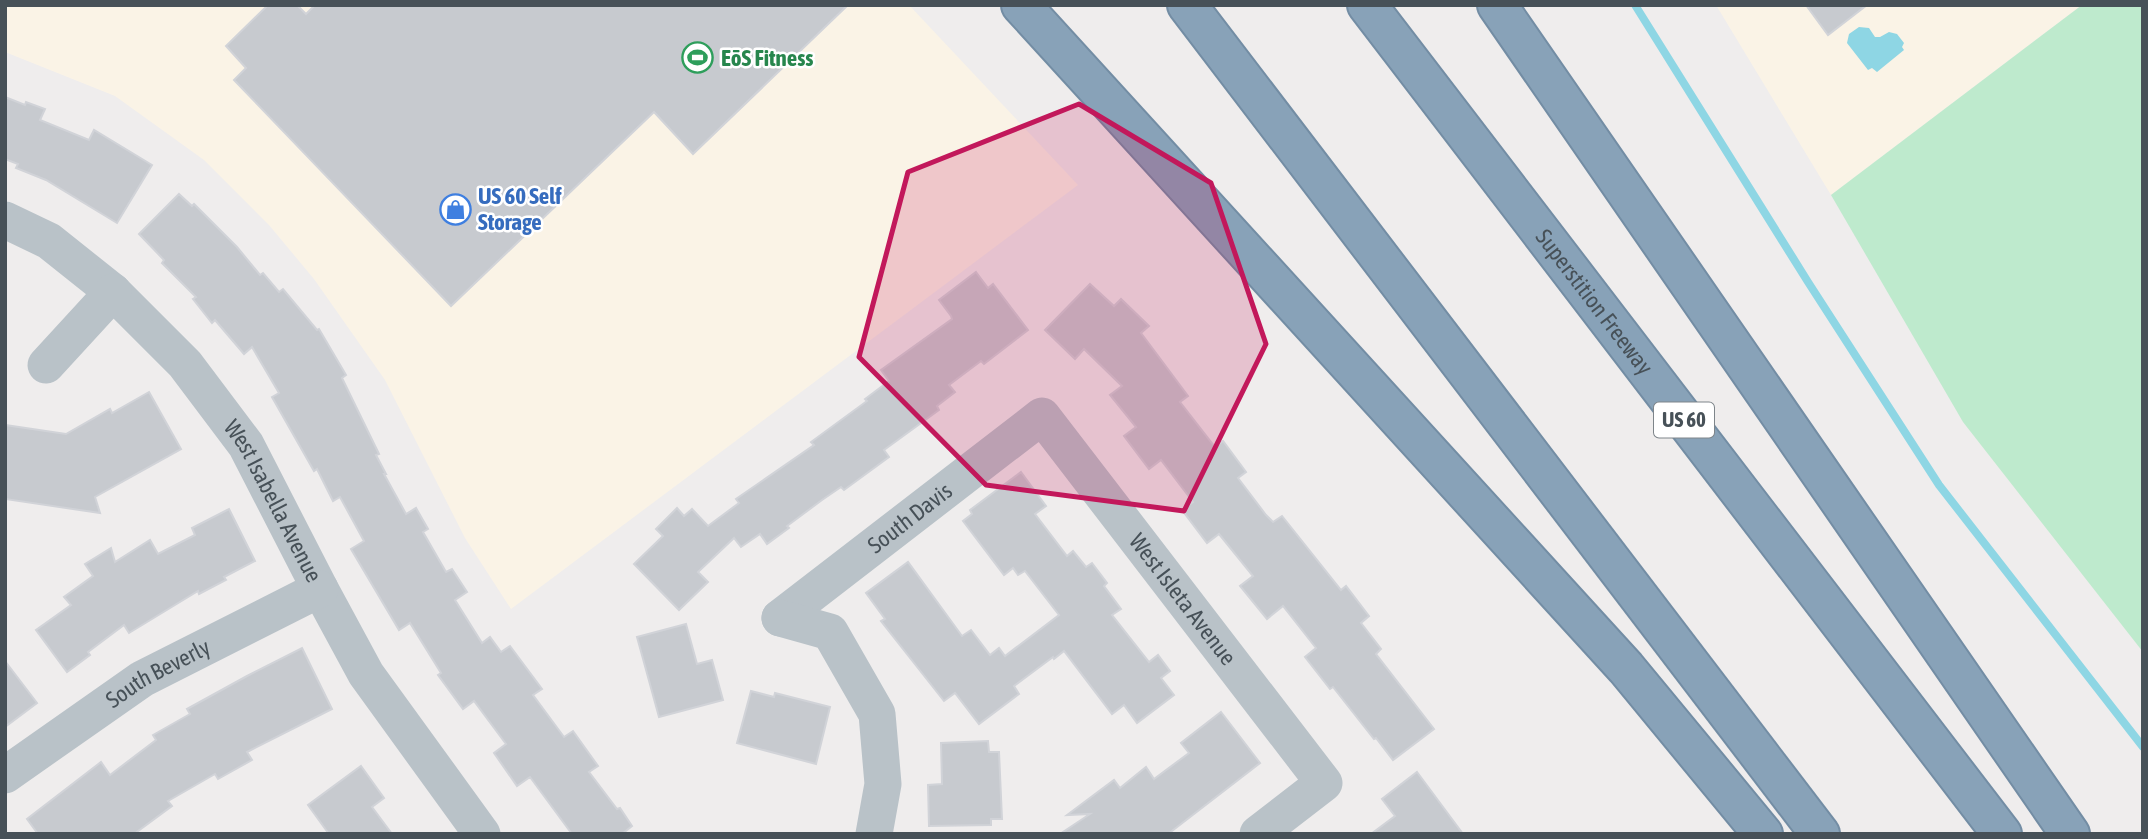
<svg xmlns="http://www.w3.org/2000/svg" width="2148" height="839" viewBox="0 0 2148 839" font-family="'Asap Condensed',sans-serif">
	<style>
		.commercial { fill: #faf3e6 }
		.green { fill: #beeacd }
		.water { fill: #8ed6e4 }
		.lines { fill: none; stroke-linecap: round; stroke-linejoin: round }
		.stream { stroke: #8ed6e4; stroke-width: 8 }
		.building { fill: #c7cacf; stroke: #d1d3d8; stroke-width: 2 }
		.highway-casing { stroke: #738da4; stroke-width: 42 }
		.minor { stroke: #b9c2c8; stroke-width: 37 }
		.highway { stroke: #88a2b8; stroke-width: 38 }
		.marked { fill: #c2185b; fill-opacity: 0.2; stroke: #c2185b; stroke-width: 5; stroke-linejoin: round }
		.labels { text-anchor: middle; stroke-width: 5; stroke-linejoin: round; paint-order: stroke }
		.shield { fill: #fff; stroke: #7e858a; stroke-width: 2 }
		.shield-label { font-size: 21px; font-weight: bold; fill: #475158 }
		.leisure-label { font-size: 23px; font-weight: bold; fill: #27864d; stroke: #fff; text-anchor: start }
		.shop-label { font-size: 23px; font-weight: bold; fill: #366cbe; stroke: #fff; text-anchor: start }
		.street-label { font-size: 23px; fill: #475158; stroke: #fff }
	</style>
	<rect width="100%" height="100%" fill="#efeded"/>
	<g class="commercial">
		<path d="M 5,5 L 909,5 L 1078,185 L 511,609 L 465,538 L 385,380 L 314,279 L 269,225 L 204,160 L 115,96 L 5,52 Z"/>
		<path d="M 1716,5 L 2082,5 L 1831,195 Z"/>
	</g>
	<path class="green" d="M 2082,5 L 2143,5 L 2143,652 L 1963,422 L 1831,195 Z"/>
	<path class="water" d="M 1859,27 L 1869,28 L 1875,37 L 1880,37 L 1889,32 L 1897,34 L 1904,43 L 1902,47 L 1904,50 L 1877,72 L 1872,68 L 1868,70 L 1847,43 L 1849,34 Z"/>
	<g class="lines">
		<path class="stream" d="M 1635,5 L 1808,282 L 1939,485 L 2143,747"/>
	</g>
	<g class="building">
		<path d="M 268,5 L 297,5 L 306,14 L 315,5 L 848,5 L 693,154 L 654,112 L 451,306 L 234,80 L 246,68 L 226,46 Z"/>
		<path d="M 1806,5 L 1867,5 L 1828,35 Z"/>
		<path d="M 5,97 L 25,105 L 26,102 L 45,109 L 40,120 L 89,140 L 94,130 L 152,165 L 117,223 L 46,180 L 16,168 L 18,164 L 5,159 Z"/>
		<path d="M 179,194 L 192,206 L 194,204 L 237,247 L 260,275 L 263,273 L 279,292 L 283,289 L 317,330 L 319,329 L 346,375 L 342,378 L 379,454 L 376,455 L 386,474 L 384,474 L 406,514 L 416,508 L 428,529 L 423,532 L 446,572 L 452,569 L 467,592 L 455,600 L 482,643 L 490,637 L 501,652 L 510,646 L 542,689 L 533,695 L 564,737 L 573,731 L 598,766 L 589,772 L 617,809 L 620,808 L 632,826 L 622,834 L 572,834 L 530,777 L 517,786 L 494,753 L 506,744 L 474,701 L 463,709 L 438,675 L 441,673 L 410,623 L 399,630 L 351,549 L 364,541 L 340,497 L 333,501 L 317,469 L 314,471 L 272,397 L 279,393 L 252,347 L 244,354 L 215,320 L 212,323 L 193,299 L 196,297 L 162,263 L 164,260 L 139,234 Z"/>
		<path d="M 976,272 L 988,288 L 993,284 L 1028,330 L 984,364 L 981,361 L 949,385 L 955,392 L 937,406 L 939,410 L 884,450 L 889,457 L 844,490 L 841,487 L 822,500 L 787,526 L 789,528 L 767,544 L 760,534 L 741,547 L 734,538 L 698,572 L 708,582 L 679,610 L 634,564 L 663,536 L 656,529 L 677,508 L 684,516 L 692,509 L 708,526 L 739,503 L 736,499 L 814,445 L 811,442 L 867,401 L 865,399 L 889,381 L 881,370 L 952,319 L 951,316 L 939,300 Z"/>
		<path d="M 1090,284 L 1114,306 L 1121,299 L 1149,326 L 1141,333 L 1188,396 L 1180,402 L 1215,447 L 1223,441 L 1246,472 L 1238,478 L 1266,515 L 1273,522 L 1282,516 L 1341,590 L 1346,586 L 1369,616 L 1361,623 L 1381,649 L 1376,654 L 1434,729 L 1393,760 L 1376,738 L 1374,739 L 1333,687 L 1330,689 L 1305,657 L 1316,648 L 1283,606 L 1267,619 L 1240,586 L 1253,576 L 1219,534 L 1207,543 L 1182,510 L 1193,502 L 1161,460 L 1149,469 L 1124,436 L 1136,427 L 1110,395 L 1122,386 L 1084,349 L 1075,359 L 1045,330 Z"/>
		<path d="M 149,392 L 181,449 L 95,497 L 100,513 L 5,499 L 5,425 L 66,434 L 110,409 L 112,413 Z"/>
		<path d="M 1021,472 L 1046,506 L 1035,514 L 1067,556 L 1073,551 L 1086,567 L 1092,563 L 1107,583 L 1104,586 L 1121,609 L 1112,615 L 1149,662 L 1158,655 L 1170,671 L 1161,678 L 1174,695 L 1137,723 L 1124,705 L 1112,714 L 1064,651 L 1054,659 L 1053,657 L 1014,686 L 1019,694 L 979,724 L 955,693 L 944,701 L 881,621 L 885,619 L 866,593 L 908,562 L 962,636 L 971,630 L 990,655 L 999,648 L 1005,656 L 1059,615 L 1025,571 L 1018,575 L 1013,568 L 1004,575 L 963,521 L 972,514 L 970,510 Z"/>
		<path d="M 229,509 L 255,561 L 224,577 L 226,580 L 199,594 L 198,591 L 129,633 L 124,625 L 88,652 L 90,655 L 67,672 L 36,630 L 71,605 L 64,597 L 93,576 L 85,564 L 111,548 L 115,562 L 150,540 L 158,554 L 195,535 L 192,528 Z"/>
		<path d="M 686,624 L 697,664 L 712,660 L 723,700 L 659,717 L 637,637 Z"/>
		<path d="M 302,648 L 332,709 L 247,752 L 252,760 L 218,779 L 215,774 L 168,801 L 172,806 L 134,834 L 38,834 L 27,819 L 101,762 L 110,775 L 156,740 L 153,735 L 190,714 L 187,709 L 247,676 Z"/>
		<path d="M 5,661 L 37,703 L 5,727 Z"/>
		<path d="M 751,691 L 774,697 L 775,693 L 830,707 L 816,764 L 737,743 Z"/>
		<path d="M 1221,712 L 1260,763 L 1168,834 L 1060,834 L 1090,814 L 1067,815 L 1114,780 L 1120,788 L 1146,767 L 1154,779 L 1189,753 L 1181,743 Z"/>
		<path d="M 988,741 L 989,752 L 999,752 L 1002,819 L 991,819 L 991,825 L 929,826 L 928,785 L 942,784 L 941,743 Z"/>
		<path d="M 361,766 L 384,798 L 372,807 L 392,834 L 329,834 L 308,805 Z"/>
		<path d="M 1417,772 L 1463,834 L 1371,834 L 1395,816 L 1382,799 Z"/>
	</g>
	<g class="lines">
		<defs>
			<g id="highway">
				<path d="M 1021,5 L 1626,668 L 1763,834"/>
				<path d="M 1187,5 L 1820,834"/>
				<path id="s4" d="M 1367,5 L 2002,834"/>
				<path d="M 1497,5 L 2070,834"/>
			</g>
		</defs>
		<use href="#highway" class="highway-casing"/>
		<g class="minor">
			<path id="s1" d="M 5,220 L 49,241 L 113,292 L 185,364 L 246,445 L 320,589 L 366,674 L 482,834"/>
			<path d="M 46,365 L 113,292"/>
			<path id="s2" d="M 780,618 L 1042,416 L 1324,783 L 1258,834"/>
			<path d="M 780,618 L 830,632 L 877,714 L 883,784 L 874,834"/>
			<path id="s3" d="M 5,775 L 142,679 L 320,589"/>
		</g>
		<use href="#highway" class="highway"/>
	</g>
	<path class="marked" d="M 1079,104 L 1211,183 L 1266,344 L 1184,511 L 986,485 L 859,357 L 908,172 Z"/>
	<defs>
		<symbol id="stadium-ring" viewBox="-11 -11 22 22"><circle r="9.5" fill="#fff" stroke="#2e9e5b" stroke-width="1.5"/><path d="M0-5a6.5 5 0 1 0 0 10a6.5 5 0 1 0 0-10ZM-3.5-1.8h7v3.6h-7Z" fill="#2e9e5b"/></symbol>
		<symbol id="shop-ring" viewBox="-11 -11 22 22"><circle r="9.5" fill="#fff" stroke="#3f7fe0" stroke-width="1.5"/><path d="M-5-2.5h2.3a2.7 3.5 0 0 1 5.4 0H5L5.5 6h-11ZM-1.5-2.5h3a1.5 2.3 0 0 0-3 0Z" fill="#3f7fe0"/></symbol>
	</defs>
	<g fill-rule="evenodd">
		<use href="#stadium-ring" x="680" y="40" width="35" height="35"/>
		<use href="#shop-ring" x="438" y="192" width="35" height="35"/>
	</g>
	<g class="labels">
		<rect class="shield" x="1654" y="402.5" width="60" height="35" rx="5"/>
		<g class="shield-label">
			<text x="1684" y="427">US 60</text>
		</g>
		<g class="leisure-label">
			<text x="721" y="66">EōS Fitness</text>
		</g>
		<g class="shop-label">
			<text x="478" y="204">US 60 Self<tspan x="478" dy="26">Storage</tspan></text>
		</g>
		<g class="street-label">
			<text dy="8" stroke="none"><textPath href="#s4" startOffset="374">Superstition Freeway</textPath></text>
			<text dy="8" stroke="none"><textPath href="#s1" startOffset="396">West Isabella Avenue</textPath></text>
			<text dy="8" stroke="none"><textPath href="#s2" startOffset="164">South Davis</textPath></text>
			<text dy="8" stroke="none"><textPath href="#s2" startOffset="562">West Isleta Avenue</textPath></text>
			<text dy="8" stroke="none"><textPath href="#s3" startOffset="184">South Beverly</textPath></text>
		</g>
	</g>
	<rect width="2148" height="839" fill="none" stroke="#475158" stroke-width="14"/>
</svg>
